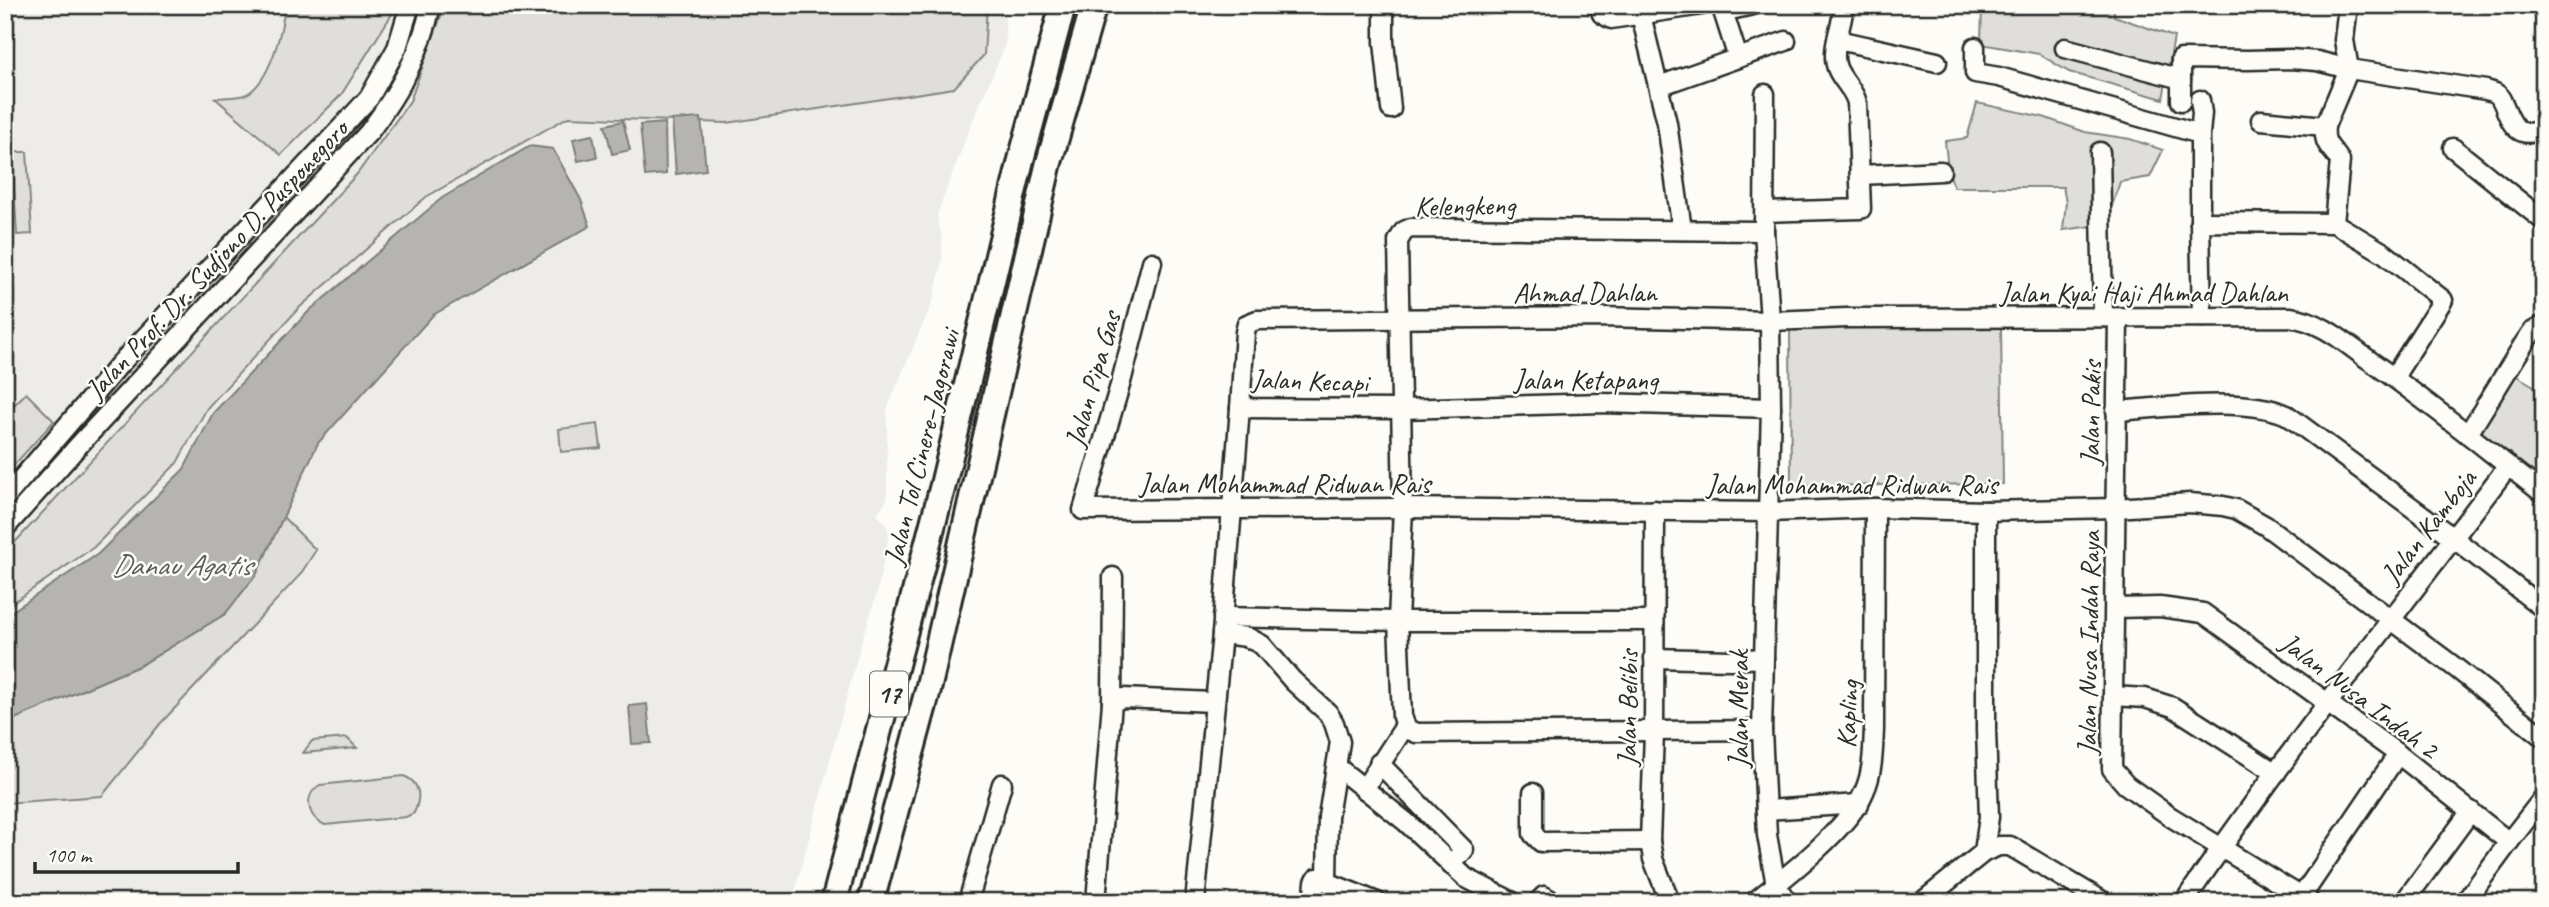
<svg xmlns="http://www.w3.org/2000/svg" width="2549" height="907" viewBox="0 0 2549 907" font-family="Caveat,sans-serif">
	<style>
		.built { fill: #edece8 }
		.green { fill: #dfdeda; stroke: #858482; stroke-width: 2 }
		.water { fill: #b5b4b1; stroke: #7e7d7b; stroke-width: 2 }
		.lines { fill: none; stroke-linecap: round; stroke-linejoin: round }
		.minor-casing { stroke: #2b2b2b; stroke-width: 23 }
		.highway-casing { stroke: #2b2b2b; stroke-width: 30 }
		.minor { stroke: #fdfcf7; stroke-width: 18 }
		.highway { stroke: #fdfcf7; stroke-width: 24 }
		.labels { text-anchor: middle; stroke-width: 5; stroke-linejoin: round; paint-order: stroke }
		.shield { fill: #fdfcf7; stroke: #6a6a68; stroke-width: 2 }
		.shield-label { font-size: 26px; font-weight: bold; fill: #2b2b2b }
		.street-label { font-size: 28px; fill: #2b2b2b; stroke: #fdfcf7 }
		.water-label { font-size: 30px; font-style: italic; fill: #5b5b5a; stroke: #fdfcf7 }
	</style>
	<rect width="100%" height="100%" fill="#fdfcf7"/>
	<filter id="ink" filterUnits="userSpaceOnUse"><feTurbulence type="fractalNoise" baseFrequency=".0143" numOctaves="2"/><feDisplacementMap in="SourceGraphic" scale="14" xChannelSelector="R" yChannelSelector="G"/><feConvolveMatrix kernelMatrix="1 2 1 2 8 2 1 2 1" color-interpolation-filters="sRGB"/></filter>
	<g filter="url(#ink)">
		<path class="built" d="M 5,5 L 1004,5 L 1006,40 L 1003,51 L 972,122 L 938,212 L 937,221 L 942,236 L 942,260 L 934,298 L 887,409 L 887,499 L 877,514 L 888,528 L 889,535 L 876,596 L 860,647 L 792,902 L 5,902 Z"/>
		<g class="green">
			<path d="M 285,5 L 393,5 L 392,14 L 341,95 L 281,155 L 215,98 C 224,97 239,98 247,94 C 271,80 282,31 285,5 Z"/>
			<path d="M 416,5 L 424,5 L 419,32 L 387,98 L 206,296 L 204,296 L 203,291 L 355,126 L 379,96 L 388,84 L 405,44 Z"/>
			<path d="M 445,5 L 987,5 L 984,55 L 954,88 L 727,123 L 568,117 L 426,197 L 299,308 L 207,408 L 177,463 L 94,547 L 5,608 L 5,553 L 357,174 L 410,101 Z"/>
			<path d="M 1982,5 L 2114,5 L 2114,16 L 2174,37 L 2163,99 L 2069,72 L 2039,54 L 1981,44 Z"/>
			<path d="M 1977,103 L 2043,117 L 2085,132 L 2130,139 L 2163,150 L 2150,177 L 2120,182 L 2106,224 L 2063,230 L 2066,202 L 2063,187 L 1954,187 L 1948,170 L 1945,141 L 1967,138 Z"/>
			<path d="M 12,152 L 27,152 L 32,234 L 17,235 Z"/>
			<path d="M 182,315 L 185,320 L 49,467 L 48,461 L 61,445 L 149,347 Z"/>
			<path d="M 2001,326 L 2003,484 L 1791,486 L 1790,328 Z"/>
			<path d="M 2510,372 L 2544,392 L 2544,484 L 2471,428 Z"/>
			<path d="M 26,393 L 54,421 L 5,475 L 5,414 Z"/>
			<path d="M 598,424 L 601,448 L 561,452 L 559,429 Z"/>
			<path d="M 283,517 L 316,550 L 300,575 L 160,724 L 102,796 L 5,803 L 5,723 L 141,665 L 225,614 L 256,575 Z"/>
			<path d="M 347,738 L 357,748 L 303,753 L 312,741 Z"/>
			<path d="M 404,776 C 421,783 421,798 414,813 L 406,817 L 325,825 C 307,818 303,795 320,785 Z"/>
		</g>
		<g class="water">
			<path d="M 701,118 L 706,170 L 676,174 L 672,120 Z"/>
			<path d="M 623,121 L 630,150 L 612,154 L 605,125 Z"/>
			<path d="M 665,123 L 666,174 L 645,176 L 640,125 Z"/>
			<path d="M 593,135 L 597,157 L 578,161 L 573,139 Z"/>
			<path d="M 530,146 L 553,149 L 581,200 L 590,226 L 433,315 L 318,443 L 256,575 L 225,614 L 141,665 L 5,723 L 5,618 L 14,610 L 98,554 L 184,469 L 213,413 L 309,311 L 442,198 Z"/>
			<path d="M 647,704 L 651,743 L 632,744 L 629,706 Z"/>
		</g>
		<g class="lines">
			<defs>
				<g id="minor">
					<path d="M 1384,5 L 1384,42 L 1391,109"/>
					<path d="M 1599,5 L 1602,14 L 1611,19 L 1702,5"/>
					<path d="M 1721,5 L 1738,58"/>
					<path d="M 1725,5 L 1735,9 L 1753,5"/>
					<path d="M 2348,5 L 2344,40 L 2349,69 L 2486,90 C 2489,91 2495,92 2497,94 C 2509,104 2508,147 2544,128"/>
					<path d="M 1641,15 L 1667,123 L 1682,230"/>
					<path d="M 1838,40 L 1937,62"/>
					<path d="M 1975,47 L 1975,73 L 1999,77 L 2200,134"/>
					<path d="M 2065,48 L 2181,79"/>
					<path d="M 1659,86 L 1786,41"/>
					<path d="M 1765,94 L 1764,231 L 1770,321 L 1771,408 L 1762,730 L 1767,835 L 1776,885 L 1787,902"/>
					<path d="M 2200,100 L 2202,113 L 2200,134 L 2200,222"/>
					<path d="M 2181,101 L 2181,59 L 2248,60 L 2290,59 L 2317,61 L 2349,69 L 2325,126 C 2323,146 2331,146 2340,161 L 2334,223"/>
					<path d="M 2261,120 L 2325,126"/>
					<path d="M 2453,148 L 2544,221"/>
					<path d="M 2100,152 L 2103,317"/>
					<path d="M 1860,175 L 1941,171"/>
					<path d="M 1765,212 L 1861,209 L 1857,103 C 1854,89 1842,81 1837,68 C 1830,50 1843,24 1844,5"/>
					<path d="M 1152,262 L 1121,382 L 1083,510 L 1403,508 L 1767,512 L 1875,508 L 1986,511 L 2115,508 L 2190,503 L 2223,506 L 2236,509 L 2266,526 L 2456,668 L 2544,738"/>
					<path d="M 2202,317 L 2200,222 L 2334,223 L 2384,253 L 2443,300 L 2394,377"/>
					<path d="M 2118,318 L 2112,769 L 2126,785 L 2171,817 L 2310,902"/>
					<path d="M 1771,408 L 1602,403 L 1402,409 L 1240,408 L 1245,332 L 1247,324 L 1257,320 L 1601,317 L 1770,321 L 1847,318 L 2290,317 C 2321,321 2344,342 2369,360 C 2429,402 2486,449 2544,494"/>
					<path d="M 2116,411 C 2163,408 2244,396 2287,415 L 2452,537 L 2544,609"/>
					<path d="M 2468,434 L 2525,342 L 2532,332 L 2544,325"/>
					<path d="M 5,498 L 119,365 L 369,98 L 397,48 L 410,5"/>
					<path d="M 1655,510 L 1654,733 L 1650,841 L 1653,859 L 1670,902"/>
					<path d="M 1986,511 L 1986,730 L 1989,817 L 1984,852 L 1999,846 L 2010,846 L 2104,902"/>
					<path d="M 5,528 L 79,445 L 369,132 C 399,92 421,54 431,5"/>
					<path d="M 2115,608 L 2160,607 L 2203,613 L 2398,754 L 2509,842 L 2544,797"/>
					<path d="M 1223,617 L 1398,621 L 1654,621"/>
					<path d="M 1222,634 L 1247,637 L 1262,645 L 1293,681 L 1328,713 L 1334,723 L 1340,742 L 1328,817 L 1327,881"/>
					<path d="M 1654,658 L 1730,660 L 1764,658"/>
					<path d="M 2113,696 L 2145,698 L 2173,707 L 2276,773"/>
					<path d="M 1112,703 L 1113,577"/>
					<path d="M 1762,730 L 1416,733 L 1407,729 L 1402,717 L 1398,621 L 1403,508 L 1398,241 L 1404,231 L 1411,228 L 1764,231"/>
					<path d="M 1379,763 L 1464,850 L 1451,865"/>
					<path d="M 1337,767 L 1406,822 L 1466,878 L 1513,902"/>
					<path d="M 1364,789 L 1405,726"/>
					<path d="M 1533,793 L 1533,834 L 1541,842 L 1650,841"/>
					<path d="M 1766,810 L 1859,804"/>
					<path d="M 2302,896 L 2398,754"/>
					<path d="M 968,902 L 1002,784"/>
					<path d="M 1096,902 L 1112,702 L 1123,698 L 1213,702"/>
					<path d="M 1195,902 L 1222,634 L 1240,408"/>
					<path d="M 1313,902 L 1315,882 L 1317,878 L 1377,902"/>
					<path d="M 1538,902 L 1544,896 L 1554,902"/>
					<path d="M 1754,902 C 1786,877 1849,828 1864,792 C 1873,773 1873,750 1874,729 L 1875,508"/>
					<path d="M 1922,902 L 1984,852"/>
					<path d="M 2184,902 C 2286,752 2399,611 2508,466"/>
					<path d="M 2404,902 L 2471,811"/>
					<path d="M 2465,902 L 2509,842"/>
				</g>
				<g id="highway">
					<path d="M 834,902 L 943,485 L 1021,160 L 1063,5"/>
					<path d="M 871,902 L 928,690 L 1048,166 L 1094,5"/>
				</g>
			</defs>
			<use href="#minor" class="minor-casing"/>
			<use href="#highway" class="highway-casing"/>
			<use href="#minor" class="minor"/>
			<use href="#highway" class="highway"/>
		</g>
	</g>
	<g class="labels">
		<rect class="shield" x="870" y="671.5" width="38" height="45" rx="5"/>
		<g class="shield-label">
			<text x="889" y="703">17</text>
		</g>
		<g class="street-label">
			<text transform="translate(1465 205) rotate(-1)" y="10">Kelengkeng</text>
			<text transform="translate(216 259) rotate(-47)" y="10">Jalan Prof. Dr. Sudjono D. Pusponegoro</text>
			<text x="1585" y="302">Ahmad Dahlan</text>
			<text x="2144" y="302">Jalan Kyai Haji Ahmad Dahlan</text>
			<text transform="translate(1092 379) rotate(-74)" y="10">Jalan Pipa Gas</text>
			<text x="1586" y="389">Jalan Ketapang</text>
			<text transform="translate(1310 380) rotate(2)" y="10">Jalan Kecapi</text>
			<text transform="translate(2090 413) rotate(-89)" y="10">Jalan Pakis</text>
			<text transform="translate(921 447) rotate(-76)" y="10">Jalan Tol Cinere–Jagorawi</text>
			<text x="1285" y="493">Jalan Mohammad Ridwan Rais</text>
			<text x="1852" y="494">Jalan Mohammad Ridwan Rais</text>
			<text transform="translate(2428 526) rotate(-52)" y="10">Jalan Kamboja</text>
			<text transform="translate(2088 643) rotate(-89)" y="10">Jalan Nusa Indah Raya</text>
			<text transform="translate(2360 695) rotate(37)" y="10">Jalan Nusa Indah 2</text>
			<text transform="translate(1627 708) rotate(-89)" y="10">Jalan Belibis</text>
			<text transform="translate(1738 709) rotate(-90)" y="10">Jalan Merak</text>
			<text transform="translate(1847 714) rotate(-87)" y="10">Kapling</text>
		</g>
		<g class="water-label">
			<text x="181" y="575">Danau Agatis</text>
		</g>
	</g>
	<rect width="2549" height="907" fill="none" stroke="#fdfcf7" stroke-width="28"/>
	<rect x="14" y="14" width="2521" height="879" fill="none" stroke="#2b2b2b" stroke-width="2.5" filter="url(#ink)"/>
	<path d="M35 862v10h203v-10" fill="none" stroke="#2b2b2b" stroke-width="3.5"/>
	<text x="46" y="862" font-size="21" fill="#2b2b2b" stroke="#fdfcf7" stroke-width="5" paint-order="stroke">100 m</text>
</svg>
